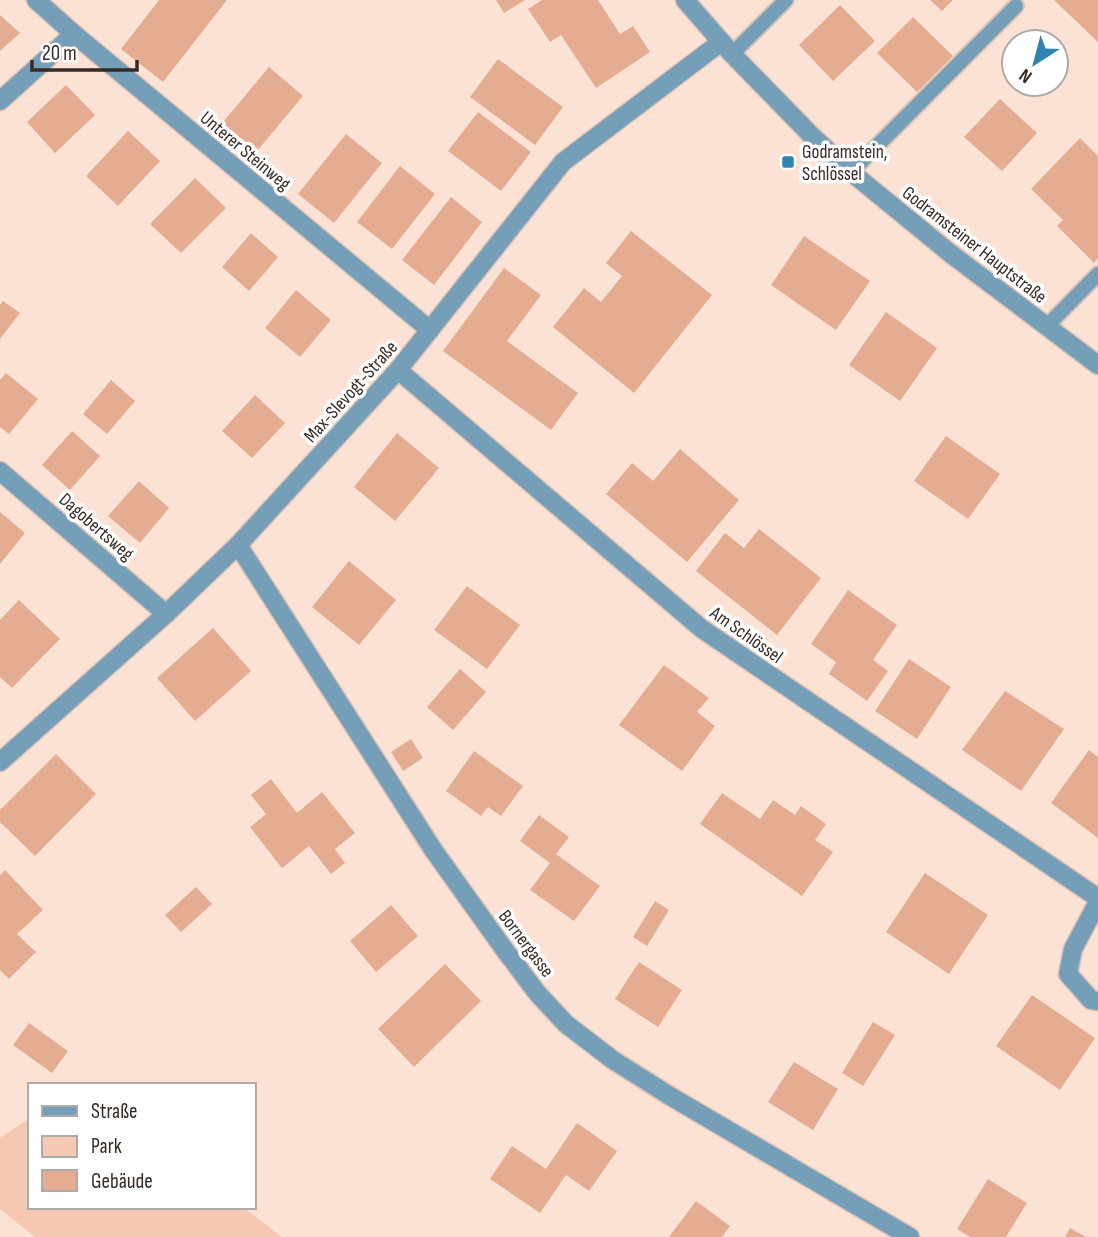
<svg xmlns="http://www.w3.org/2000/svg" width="1098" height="1237" viewBox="0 0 1098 1237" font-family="'Sofia Sans Condensed',sans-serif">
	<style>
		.green { fill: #f4c8b3 }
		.building { fill: #e4ad92 }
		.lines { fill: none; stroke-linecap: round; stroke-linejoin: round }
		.service-casing { stroke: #d8c1b5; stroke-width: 18 }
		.minor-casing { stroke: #d8c1b5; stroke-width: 21 }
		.tertiary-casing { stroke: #d8c1b5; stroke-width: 21 }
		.service { stroke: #759eb9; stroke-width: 14 }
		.minor { stroke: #759eb9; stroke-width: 18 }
		.tertiary { stroke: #759eb9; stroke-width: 18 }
		.poi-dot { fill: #2f84b3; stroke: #fff; stroke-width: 2.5 }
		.labels { text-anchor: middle; stroke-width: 7; stroke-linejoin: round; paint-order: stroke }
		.street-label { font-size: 19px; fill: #362a24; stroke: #fff }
		.poi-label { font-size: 19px; fill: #362a24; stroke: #fff; text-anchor: start }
	</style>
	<rect width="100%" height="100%" fill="#fce2d5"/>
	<path class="green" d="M 30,1118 L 30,1207 L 243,1207 L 282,1237 L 35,1237 L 0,1209 L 0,1138 Z"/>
	<g class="building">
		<path d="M 159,0 L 227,0 L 163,82 L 121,49 Z"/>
		<path d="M 496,0 L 525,0 L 504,13 Z"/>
		<path d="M 542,0 L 598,0 L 620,34 L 633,26 L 650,52 L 596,88 L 561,35 L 550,42 L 528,9 Z"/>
		<path d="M 930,0 L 953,0 L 942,11 Z"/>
		<path d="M 1054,0 L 1098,0 L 1098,42 Z"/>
		<path d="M 840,5 L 875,41 L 833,81 L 799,45 Z"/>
		<path d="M 0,15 L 20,33 L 0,51 Z"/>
		<path d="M 913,17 L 953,56 L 917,92 L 877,53 Z"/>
		<path d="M 498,59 L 563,107 L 535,145 L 470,97 Z"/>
		<path d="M 269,67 L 303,96 L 253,156 L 219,127 Z"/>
		<path d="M 66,85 L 95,115 L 55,153 L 27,122 Z"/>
		<path d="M 1000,99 L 1037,133 L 1002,171 L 964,137 Z"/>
		<path d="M 478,112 L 531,152 L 501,191 L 448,151 Z"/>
		<path d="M 128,131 L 160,161 L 118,206 L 86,176 Z"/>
		<path d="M 346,134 L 382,163 L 334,223 L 298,194 Z"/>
		<path d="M 1080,138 L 1098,156 L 1098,258 L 1094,263 L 1057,226 L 1063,220 L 1031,189 Z"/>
		<path d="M 400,166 L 435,194 L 392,249 L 357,222 Z"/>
		<path d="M 195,178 L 226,208 L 181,253 L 150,224 Z"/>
		<path d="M 451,197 L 482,222 L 434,285 L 402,260 Z"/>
		<path d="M 631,231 L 712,295 L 634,393 L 553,327 L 584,288 L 601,302 L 622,276 L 606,263 Z"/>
		<path d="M 251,233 L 278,257 L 249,291 L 222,267 Z"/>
		<path d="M 804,236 L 870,281 L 836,330 L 771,285 Z"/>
		<path d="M 504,268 L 541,295 L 507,341 L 578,393 L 551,430 L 443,351 Z"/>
		<path d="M 296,290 L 331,320 L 300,357 L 265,328 Z"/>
		<path d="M 3,301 L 20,313 L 0,339 L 0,305 Z"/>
		<path d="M 886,312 L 937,348 L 900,401 L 849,365 Z"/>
		<path d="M 6,373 L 38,399 L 9,434 L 0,427 L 0,380 Z"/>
		<path d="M 111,380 L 135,401 L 107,434 L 83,414 Z"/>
		<path d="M 255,395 L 285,423 L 252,458 L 222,431 Z"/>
		<path d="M 72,431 L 100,456 L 70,490 L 42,465 Z"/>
		<path d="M 397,433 L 439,468 L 395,521 L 354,487 Z"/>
		<path d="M 946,436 L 1000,474 L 968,519 L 914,481 Z"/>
		<path d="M 680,449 L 739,500 L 687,562 L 606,494 L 632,463 L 653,481 Z"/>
		<path d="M 139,481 L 169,508 L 140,543 L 108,516 Z"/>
		<path d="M 0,512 L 25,533 L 0,564 Z"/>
		<path d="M 759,529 L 821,578 L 777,635 L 696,571 L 725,533 L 744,548 Z"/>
		<path d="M 349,561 L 396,600 L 359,645 L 312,607 Z"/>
		<path d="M 467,586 L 520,625 L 487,669 L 434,630 Z"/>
		<path d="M 848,590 L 897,625 L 873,660 L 888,671 L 867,701 L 829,674 L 836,662 L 811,644 Z"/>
		<path d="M 19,600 L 60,639 L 12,688 L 0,677 L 0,620 Z"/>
		<path d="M 213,628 L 251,671 L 195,721 L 157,678 Z"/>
		<path d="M 909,659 L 951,687 L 917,739 L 875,711 Z"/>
		<path d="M 664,665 L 709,698 L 697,712 L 715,726 L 682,771 L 619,725 Z"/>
		<path d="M 460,669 L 486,692 L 453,730 L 427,707 Z"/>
		<path d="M 1005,691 L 1064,729 L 1021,791 L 962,750 Z"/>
		<path d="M 411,739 L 423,758 L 403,771 L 391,752 Z"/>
		<path d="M 1089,750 L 1098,757 L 1098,838 L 1051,803 Z"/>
		<path d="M 474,751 L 523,786 L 501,816 L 488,807 L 481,816 L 446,791 Z"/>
		<path d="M 56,754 L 96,794 L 35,856 L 0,822 L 0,810 Z"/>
		<path d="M 271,779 L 297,813 L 322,792 L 355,833 L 335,849 L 345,863 L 331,874 L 309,846 L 282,868 L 250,827 L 266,814 L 251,795 Z"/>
		<path d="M 722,793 L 760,819 L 773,800 L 795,815 L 801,806 L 826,824 L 815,840 L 833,852 L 802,896 L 700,824 Z"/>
		<path d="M 539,815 L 569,837 L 556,854 L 600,886 L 574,921 L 530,890 L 550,863 L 520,841 Z"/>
		<path d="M 5,870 L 43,910 L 17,934 L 36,952 L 9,979 L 0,970 L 0,875 Z"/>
		<path d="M 925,873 L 988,915 L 949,974 L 886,932 Z"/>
		<path d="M 196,887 L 212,904 L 181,932 L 165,915 Z"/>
		<path d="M 655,901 L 669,910 L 647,946 L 633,937 Z"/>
		<path d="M 391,905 L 418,936 L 376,972 L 350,941 Z"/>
		<path d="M 639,962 L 682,990 L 658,1027 L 615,999 Z"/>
		<path d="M 445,964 L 481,1001 L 414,1067 L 378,1029 Z"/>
		<path d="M 1032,995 L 1095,1038 L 1060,1090 L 996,1046 Z"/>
		<path d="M 873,1022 L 895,1035 L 863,1086 L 842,1073 Z"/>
		<path d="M 29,1023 L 68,1051 L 52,1073 L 13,1045 Z"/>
		<path d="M 794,1062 L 838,1089 L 813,1130 L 768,1102 Z"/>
		<path d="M 577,1123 L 617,1151 L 589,1191 L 566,1175 L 540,1213 L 490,1179 L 512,1146 L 546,1169 Z"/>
		<path d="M 988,1179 L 1027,1203 L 1006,1237 L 970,1237 L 957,1229 Z"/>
		<path d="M 696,1201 L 730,1226 L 722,1237 L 669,1237 Z"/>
		<path d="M 1070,1228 L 1086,1237 L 1065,1237 Z"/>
	</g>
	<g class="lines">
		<defs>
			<g id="service">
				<path d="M 732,54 L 786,0"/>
				<path d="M 851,172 L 1016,6"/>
				<path d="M 1046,327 L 1098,274"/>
			</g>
			<g id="minor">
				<path d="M 36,0 L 74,34 L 430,330"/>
				<path d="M 0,101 L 74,34"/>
				<path d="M 398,370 L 702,629 L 1098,898"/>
				<path d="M 0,471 L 166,614"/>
				<path d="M 238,545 L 434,851 L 504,949 L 538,994 L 566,1024 L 613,1060 L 670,1096 L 910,1237"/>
				<path d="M 0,762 L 166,614 L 238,545 L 398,370 L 563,162 L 721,42"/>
				<path d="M 1098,902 L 1073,949 L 1068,974 L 1091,1000 L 1098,1001"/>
			</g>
			<path id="tertiary" d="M 685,0 L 732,54 L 811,135 L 851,172 L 951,254 L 1098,365"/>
		</defs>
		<use href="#service" class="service-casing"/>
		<use href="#minor" class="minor-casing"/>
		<use href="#tertiary" class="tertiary-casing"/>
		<use href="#service" class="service"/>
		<use href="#minor" class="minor"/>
		<use href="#tertiary" class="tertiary"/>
	</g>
	<rect class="poi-dot" x="781" y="155" width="14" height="14" rx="3.5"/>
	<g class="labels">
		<g class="street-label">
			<text transform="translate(246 150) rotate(40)" y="7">Unterer Steinweg</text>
			<text transform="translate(975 244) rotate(38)" y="7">Godramsteiner Hauptstraße</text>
			<text transform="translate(350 391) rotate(-48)" y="7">Max-Slevogt-Straße</text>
			<text transform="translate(97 526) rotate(41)" y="7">Dagobertsweg</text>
			<text transform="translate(747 634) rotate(35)" y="7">Am Schlössel</text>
			<text transform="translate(527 943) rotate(53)" y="7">Bornergasse</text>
		</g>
		<g class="poi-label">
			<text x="802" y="158">Godramstein,<tspan x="802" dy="22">Schlössel</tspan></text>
		</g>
	</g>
	<rect x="28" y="1083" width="228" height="126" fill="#ffffff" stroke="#afaaa7" stroke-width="2"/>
	<rect x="42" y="1106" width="35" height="10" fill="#759eb9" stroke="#afaaa7" stroke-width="2"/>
	<text x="91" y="1118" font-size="21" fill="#362a24">Straße</text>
	<rect x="42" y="1136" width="35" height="21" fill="#f4c8b3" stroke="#afaaa7" stroke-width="2"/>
	<text x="91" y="1153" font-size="21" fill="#362a24">Park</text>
	<rect x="42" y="1170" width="35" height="21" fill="#e4ad92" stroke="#afaaa7" stroke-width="2"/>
	<text x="91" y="1188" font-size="21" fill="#362a24">Gebäude</text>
	<g transform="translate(1035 63) rotate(216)"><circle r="33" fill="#ffffff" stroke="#afaaa7" stroke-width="2"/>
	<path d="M0-5L12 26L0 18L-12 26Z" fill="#2f84b3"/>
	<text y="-10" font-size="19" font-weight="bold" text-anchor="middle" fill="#362a24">N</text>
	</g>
	<path d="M32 60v10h105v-10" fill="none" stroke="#362a24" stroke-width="3.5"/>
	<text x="42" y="60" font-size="21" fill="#362a24" stroke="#ffffff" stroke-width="5" paint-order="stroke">20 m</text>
</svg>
